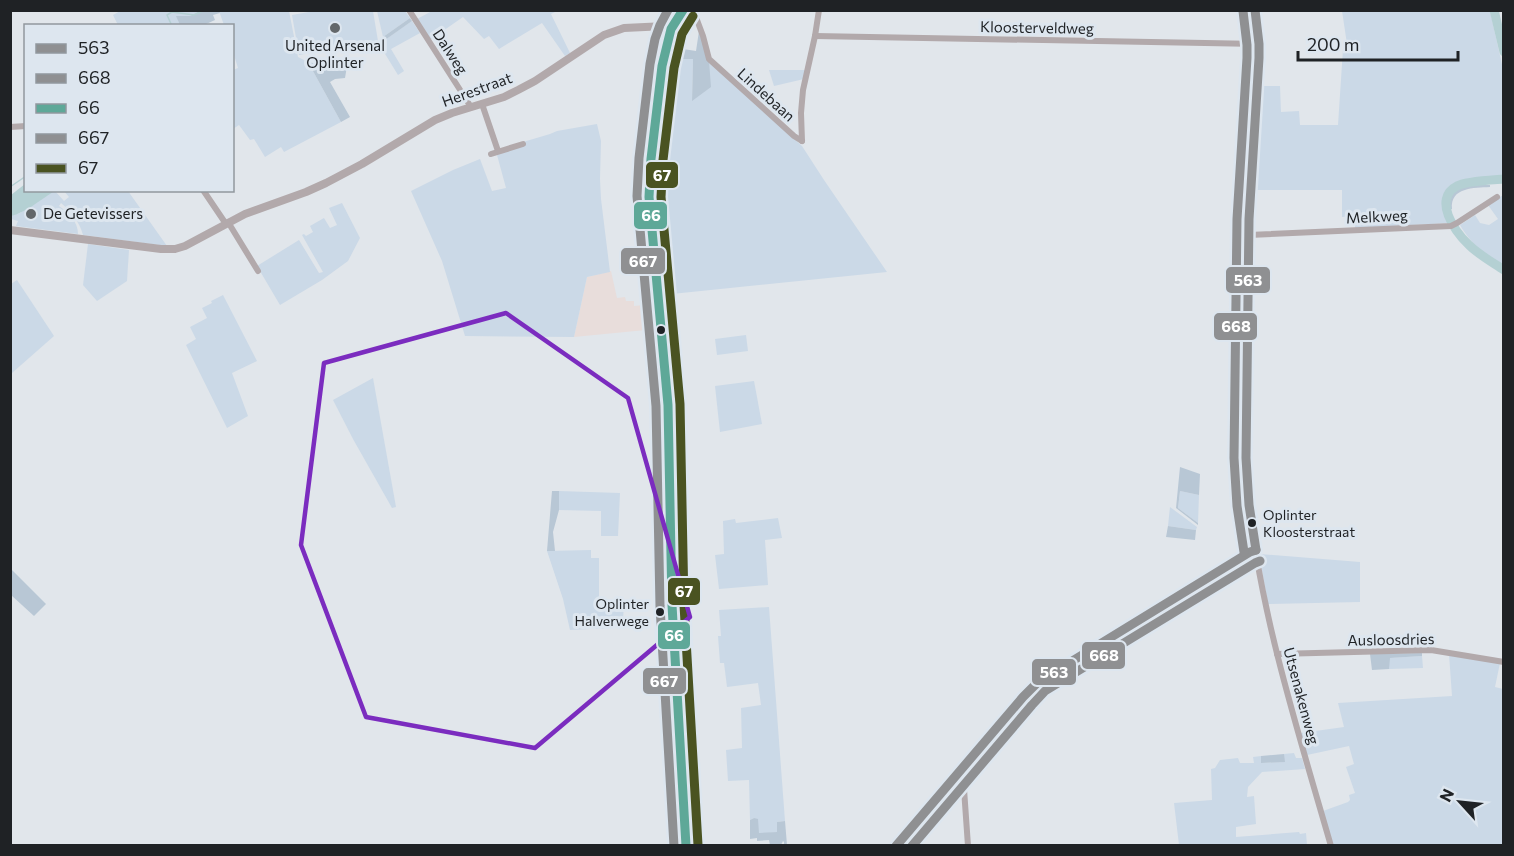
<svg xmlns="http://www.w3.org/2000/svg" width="1514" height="856" viewBox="0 0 1514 856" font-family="Commissioner,sans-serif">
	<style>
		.commercial { fill: #e8dddb }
		.green { fill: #cbd9e7 }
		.forest { fill: #b8c7d5 }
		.water { fill: #b4d0d3 }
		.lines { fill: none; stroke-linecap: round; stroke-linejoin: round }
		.stream { stroke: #b4d0d3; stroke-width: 1.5 }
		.river { stroke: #b4d0d3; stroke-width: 9 }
		.minor { stroke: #b2a9ab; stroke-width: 6 }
		.tertiary { stroke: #b2a9ab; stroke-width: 8 }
		.bus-1-casing { stroke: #dde6ef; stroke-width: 14 }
		.bus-2-casing { stroke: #dde6ef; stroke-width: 14 }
		.bus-3-casing { stroke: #dde6ef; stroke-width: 14 }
		.bus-4-casing { stroke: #dde6ef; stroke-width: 14 }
		.bus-5-casing { stroke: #dde6ef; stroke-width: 14 }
		.bus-1 { stroke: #8f9092; stroke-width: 9 }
		.bus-2 { stroke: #8f9092; stroke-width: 9 }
		.bus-3 { stroke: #5ea898; stroke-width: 9 }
		.bus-4 { stroke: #8f9092; stroke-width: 9 }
		.bus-5 { stroke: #4a5321; stroke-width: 9 }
		.marked { fill: none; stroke: #7b2cbf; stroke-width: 4.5; stroke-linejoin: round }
		.poi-dot { fill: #63676a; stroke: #dde6ef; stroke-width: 2 }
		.bus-dot { fill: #1f2225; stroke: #dde6ef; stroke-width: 2 }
		.labels { text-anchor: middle; stroke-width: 6; stroke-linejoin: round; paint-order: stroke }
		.bus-label { font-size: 14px; fill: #1f2225; stroke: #dde6ef; text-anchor: start }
		.street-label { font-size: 15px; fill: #1f2225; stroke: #dde6ef }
		.poi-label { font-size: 15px; fill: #1f2225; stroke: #dde6ef }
		.line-badge { stroke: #dde6ef; stroke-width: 2 }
		.badge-label { font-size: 16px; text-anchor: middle; font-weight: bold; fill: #fff }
	</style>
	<rect width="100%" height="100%" fill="#e1e6eb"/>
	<path class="commercial" d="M 611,271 L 617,298 L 625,297 L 626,301 L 634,301 L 634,306 L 654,304 L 656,329 L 574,337 L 587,277 Z"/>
	<g class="green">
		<path d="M 122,10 L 202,11 L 190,16 L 177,17 L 180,25 L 118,25 L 113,15 Z"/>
		<path d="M 320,10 L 373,11 L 378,41 L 299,55 L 292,15 Z"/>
		<path d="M 219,11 L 289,11 L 298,57 L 308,62 L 341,122 L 284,152 L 281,147 L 265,157 L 254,139 L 250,140 L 239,125 L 233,129 L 233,70 L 238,68 L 233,52 L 232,26 L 224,25 Z"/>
		<path d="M 377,11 L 405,11 L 410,18 L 383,37 Z"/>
		<path d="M 432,11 L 555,11 L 555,12 L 551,14 L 570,53 L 565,56 L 542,23 L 499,49 L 489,36 L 484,39 L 463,17 L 430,40 L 417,19 Z"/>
		<path d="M 1342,11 L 1490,11 L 1503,69 L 1503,176 C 1484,178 1433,177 1444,211 C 1445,215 1448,219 1450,223 L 1355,228 L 1355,216 L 1342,217 L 1342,190 L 1254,190 L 1260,86 L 1280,86 L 1281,112 L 1299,111 L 1300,125 L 1338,125 L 1343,49 L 1347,44 Z"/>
		<path d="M 412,21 L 420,33 L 391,49 L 404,71 L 398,75 L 379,44 Z"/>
		<path d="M 668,59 L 693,59 L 692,100 L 709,61 L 802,146 L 824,180 L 887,272 L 662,295 L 656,231 L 655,188 Z"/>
		<path d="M 769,70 L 805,70 L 804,79 L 774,86 Z"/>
		<path d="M 597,124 L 601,141 L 600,179 L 601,199 L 610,272 L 587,277 L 574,337 L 465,336 L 442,261 L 411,191 L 453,170 L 480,159 L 492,191 L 506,188 L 497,155 L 523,142 L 550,134 L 557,131 Z"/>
		<path d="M 52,191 L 55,191 L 64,201 L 69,197 L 64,191 L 128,191 L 167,246 L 83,235 C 80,223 71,211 61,203 L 59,206 C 69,213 78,222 78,234 L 16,226 L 18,221 L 11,219 L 10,216 L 20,213 L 52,192 Z"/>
		<path d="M 1503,195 L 1503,267 C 1487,256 1470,243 1460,225 L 1475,215 L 1480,223 L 1489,225 L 1498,219 L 1488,205 Z"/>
		<path d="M 342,203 L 360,238 L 348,261 L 322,280 L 280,305 L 257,266 L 299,240 L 319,273 L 323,272 L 302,235 L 304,234 L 306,236 L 313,232 L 310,226 L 324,218 L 330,228 L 337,225 L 329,208 Z"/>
		<path d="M 88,244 L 129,250 L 127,281 L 97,301 L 83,285 Z"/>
		<path d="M 17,280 L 54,336 L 12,373 L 10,371 L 11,284 Z"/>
		<path d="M 223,295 L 257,361 L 232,373 L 248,416 L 227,428 L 186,345 L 196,339 L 190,327 L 207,318 L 202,308 L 212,303 L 211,301 Z"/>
		<path d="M 746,335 L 748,351 L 717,355 L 715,339 Z"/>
		<path d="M 373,378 L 396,507 L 392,508 L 353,439 L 333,400 Z"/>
		<path d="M 754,381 L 762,424 L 720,432 L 715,386 Z"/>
		<path d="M 559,491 L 620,493 L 618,536 L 601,536 L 601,511 L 559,510 Z"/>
		<path d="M 1180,491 L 1199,495 L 1198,523 L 1178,508 Z"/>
		<path d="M 1170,507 L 1197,527 L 1196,530 L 1168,526 Z"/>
		<path d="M 778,518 L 782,538 L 765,540 L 768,585 L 719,589 L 715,555 L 724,554 L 723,521 L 735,519 L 736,523 Z"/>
		<path d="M 591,550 L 591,558 L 599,558 L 599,606 L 624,605 L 623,619 L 611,620 L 611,628 L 570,630 L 563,599 L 547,551 Z"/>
		<path d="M 1259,554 L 1360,562 L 1360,602 L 1268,604 Z"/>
		<path d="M 769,607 L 785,821 L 777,822 L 778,832 L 759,834 L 754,818 L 750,820 L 749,780 L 728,781 L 726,750 L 742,748 L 741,708 L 761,705 L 758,683 L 727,687 L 724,663 L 720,663 L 718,636 L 721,636 L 719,610 Z"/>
		<path d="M 1449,654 L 1500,663 L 1495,687 L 1503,689 L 1503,845 L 1333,845 L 1323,811 L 1348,802 L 1350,800 L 1349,795 L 1355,793 L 1346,767 L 1354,764 L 1349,746 L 1307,755 L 1301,733 L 1344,727 L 1338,703 L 1452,696 Z"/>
		<path d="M 1422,656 L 1423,668 L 1389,669 L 1389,658 Z"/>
		<path d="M 1294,753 L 1296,758 L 1302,758 L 1305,769 L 1262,772 L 1248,787 L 1247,797 L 1254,796 L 1256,824 L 1236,827 L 1236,837 L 1299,832 L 1300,834 L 1306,833 L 1307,845 L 1179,845 L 1174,803 L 1212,800 L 1211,769 L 1215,768 L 1220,760 L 1238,758 L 1240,763 L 1254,763 L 1253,757 L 1261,756 L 1261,763 L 1284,762 L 1284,754 Z"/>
	</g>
	<g class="forest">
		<path d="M 202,10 L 219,11 L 220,13 L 213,15 L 215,20 L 204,25 L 180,25 L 176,16 L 190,16 Z"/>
		<path d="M 410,18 L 412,21 L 385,40 L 383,37 Z"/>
		<path d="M 699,31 L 709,61 L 711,87 L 692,101 L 693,59 L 668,59 L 670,47 L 696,51 Z"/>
		<path d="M 308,62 L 339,68 L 347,66 L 345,78 L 335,79 L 330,82 L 350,117 L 341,122 Z"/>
		<path d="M 1470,185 L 1490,185 L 1490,187 C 1474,188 1450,187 1452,209 L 1448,210 C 1445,194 1457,188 1470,185 Z"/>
		<path d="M 1180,467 L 1200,474 L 1199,495 L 1180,491 L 1178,508 L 1198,523 L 1198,525 L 1176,508 Z"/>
		<path d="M 552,491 L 559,491 L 559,510 L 553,532 L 555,551 L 547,551 Z"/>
		<path d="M 1168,526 L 1196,530 L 1195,540 L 1166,537 Z"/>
		<path d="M 11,569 L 46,604 L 34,616 L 11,595 Z"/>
		<path d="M 1422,653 L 1422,656 L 1390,658 L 1389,669 L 1372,670 L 1370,654 Z"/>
		<path d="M 1284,754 L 1285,762 L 1261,763 L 1261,756 Z"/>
		<path d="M 754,818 L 758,819 L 759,833 L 777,832 L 777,822 L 785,821 L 787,845 L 784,845 L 784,842 L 783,841 L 781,845 L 770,845 L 769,840 L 757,841 L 757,838 L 750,839 L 750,820 Z"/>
	</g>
	<path class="water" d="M 25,184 L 26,190 L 52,190 L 53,192 C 40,200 25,213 11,216 L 11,195 Z"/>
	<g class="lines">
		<g class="stream">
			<path d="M 172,26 L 167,15 L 172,12 L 194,15 L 205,10"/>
			<path d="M 10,187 L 26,176"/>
		</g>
		<g class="river">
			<path d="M 1494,10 L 1504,52"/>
			<path d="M 1504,179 C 1492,180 1466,181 1457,186 C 1432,199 1455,232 1469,245 C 1479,255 1492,262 1504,270"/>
		</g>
		<g class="minor">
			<path d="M 409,10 L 471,107"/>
			<path d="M 691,10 L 697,20 L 703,36 L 709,59 L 794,136 L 802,141"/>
			<path d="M 1255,10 L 1259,44 L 1259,58 L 1249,219 L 1247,488 C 1259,610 1297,728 1331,846"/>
			<path d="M 815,36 L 1259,44"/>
			<path d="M 482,104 L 498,151"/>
			<path d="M 10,127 L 26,126"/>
			<path d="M 802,141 L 801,113 L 803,90 L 815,36 L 819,10"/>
			<path d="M 491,154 L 523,144"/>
			<path d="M 203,190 L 226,224"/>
			<path d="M 228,222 L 258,271"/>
			<path d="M 1249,235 L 1451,226 L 1457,223 L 1497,197"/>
			<path d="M 1277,654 L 1431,650 L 1504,662"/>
			<path d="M 960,771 L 964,789 L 968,846"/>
			<path d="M 896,846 L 1023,697 L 1038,682 L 1250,552 L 1256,550"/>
		</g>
		<g class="tertiary">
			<path d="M 683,10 L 671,29 L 667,41 L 662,66 L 651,159 L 649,197 L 668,405 L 672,605 L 681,771 L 686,846"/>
			<path d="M 10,230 L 161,249 L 175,249 L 185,246 L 245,214 L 306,192 L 326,183 L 362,164 L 435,120 L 452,113 L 504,97 L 518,90 L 535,81 L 604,35 L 624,28 L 666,26 L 671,29"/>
		</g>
		<defs>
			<g id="bus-1">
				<path d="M 1255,10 L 1259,44 L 1259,58 L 1249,219 L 1246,458 L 1249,505 L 1256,550"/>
				<path d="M 896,846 L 1023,697 L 1038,682 L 1250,552 L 1256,550"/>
			</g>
			<g id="bus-2">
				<path d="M 1243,11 L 1247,45 L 1247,58 L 1237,219 L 1234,458 L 1237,506 L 1244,552"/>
				<path d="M 912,846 L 1032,705 L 1045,691 L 1255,563 L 1260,561"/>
			</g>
			<path id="bus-3" d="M 683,10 L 671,29 L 662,66 L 651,159 L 649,197 L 668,405 L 672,605 L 686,846"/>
			<path id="bus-4" d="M 668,10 L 660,25 L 655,39 L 650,64 L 639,158 L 637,196 L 656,406 L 660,606 L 674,846"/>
			<path id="bus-5" d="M 693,16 L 682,34 L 674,68 L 663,160 L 661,197 L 680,404 L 684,605 L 698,845"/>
		</defs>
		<use href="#bus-1" class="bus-1-casing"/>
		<use href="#bus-2" class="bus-2-casing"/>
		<use href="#bus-3" class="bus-3-casing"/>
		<use href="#bus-4" class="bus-4-casing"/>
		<use href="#bus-5" class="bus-5-casing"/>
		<use href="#bus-1" class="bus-1"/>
		<use href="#bus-2" class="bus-2"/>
		<use href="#bus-3" class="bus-3"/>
		<use href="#bus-4" class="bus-4"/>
		<use href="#bus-5" class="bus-5"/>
	</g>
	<path class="marked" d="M 506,313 L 628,398 L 690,617 L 535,748 L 366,717 L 301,545 L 324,363 Z"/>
	<g class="poi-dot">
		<circle cx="335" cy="28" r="6"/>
		<circle cx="31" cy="214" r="6"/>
	</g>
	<g class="bus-dot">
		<circle cx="661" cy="330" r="5"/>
		<circle cx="1252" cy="523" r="5"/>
		<circle cx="660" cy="612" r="5"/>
	</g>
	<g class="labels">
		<g class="bus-label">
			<text x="1263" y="520">Oplinter<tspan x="1263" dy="17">Kloosterstraat</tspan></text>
			<text x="649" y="609" text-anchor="end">Oplinter<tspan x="649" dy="17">Halverwege</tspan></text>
		</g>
		<g class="street-label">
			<text transform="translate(1037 28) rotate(1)" y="5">Kloosterveldweg</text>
			<text transform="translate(450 52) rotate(57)" y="5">Dalweg</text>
			<text transform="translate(477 90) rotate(-20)" y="5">Herestraat</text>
			<text transform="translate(766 95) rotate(42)" y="5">Lindebaan</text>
			<text transform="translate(1377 217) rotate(-3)" y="5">Melkweg</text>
			<text transform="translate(1391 640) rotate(-1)" y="5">Ausloosdries</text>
			<text transform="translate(1301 696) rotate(75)" y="5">Utsenakenweg</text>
		</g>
		<g class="poi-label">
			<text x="335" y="51">United Arsenal<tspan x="335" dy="17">Oplinter</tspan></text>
			<text x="43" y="219" text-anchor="start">De Getevissers</text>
		</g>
	</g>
	<g class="line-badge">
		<rect x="645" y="161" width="34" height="28" rx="6" fill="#4a5321"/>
		<rect x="633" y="201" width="35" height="29" rx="6" fill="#5ea898"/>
		<rect x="620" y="247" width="46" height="28" rx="6" fill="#8f9092"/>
		<rect x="1225" y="266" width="46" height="28" rx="6" fill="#8f9092"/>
		<rect x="1213" y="312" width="45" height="29" rx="6" fill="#8f9092"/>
		<rect x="667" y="577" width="34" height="29" rx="6" fill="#4a5321"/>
		<rect x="657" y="621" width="34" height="29" rx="6" fill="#5ea898"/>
		<rect x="1081" y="641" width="45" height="29" rx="6" fill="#8f9092"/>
		<rect x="1031" y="658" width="46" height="28" rx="6" fill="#8f9092"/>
		<rect x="642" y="667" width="45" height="28" rx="6" fill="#8f9092"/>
	</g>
	<g class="badge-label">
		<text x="662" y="181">67</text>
		<text x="651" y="221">66</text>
		<text x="643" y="267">667</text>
		<text x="1248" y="286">563</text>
		<text x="1236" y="332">668</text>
		<text x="684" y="597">67</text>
		<text x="674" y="641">66</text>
		<text x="1104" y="661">668</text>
		<text x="1054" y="678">563</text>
		<text x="664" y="687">667</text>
	</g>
	<rect width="1514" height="856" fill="none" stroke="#1f2225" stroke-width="24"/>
	<rect x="24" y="24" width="210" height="168" fill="#dde6ef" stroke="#91989e" stroke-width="1.5"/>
	<rect x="36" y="44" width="30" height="9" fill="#8f9092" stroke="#91989e" stroke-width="1.5"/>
	<text x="78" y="54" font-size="18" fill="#1f2225">563</text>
	<rect x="36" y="74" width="30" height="9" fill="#8f9092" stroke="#91989e" stroke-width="1.5"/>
	<text x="78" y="84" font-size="18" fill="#1f2225">668</text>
	<rect x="36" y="104" width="30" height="9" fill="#5ea898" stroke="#91989e" stroke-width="1.5"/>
	<text x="78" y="114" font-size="18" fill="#1f2225">66</text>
	<rect x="36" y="134" width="30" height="9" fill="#8f9092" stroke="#91989e" stroke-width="1.5"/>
	<text x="78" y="144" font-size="18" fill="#1f2225">667</text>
	<rect x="36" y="164" width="30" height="9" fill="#4a5321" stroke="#91989e" stroke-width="1.5"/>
	<text x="78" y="174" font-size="18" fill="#1f2225">67</text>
	<g transform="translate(1460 802) rotate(297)" stroke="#dde6ef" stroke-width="4.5" paint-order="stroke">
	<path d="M0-4.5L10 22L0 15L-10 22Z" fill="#1f2225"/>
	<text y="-9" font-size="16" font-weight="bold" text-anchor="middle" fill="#1f2225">N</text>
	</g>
	<path d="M1298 51v9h160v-9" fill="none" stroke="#1f2225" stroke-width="3"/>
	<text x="1307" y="51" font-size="18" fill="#1f2225" stroke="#dde6ef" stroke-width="4.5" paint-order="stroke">200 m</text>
</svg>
